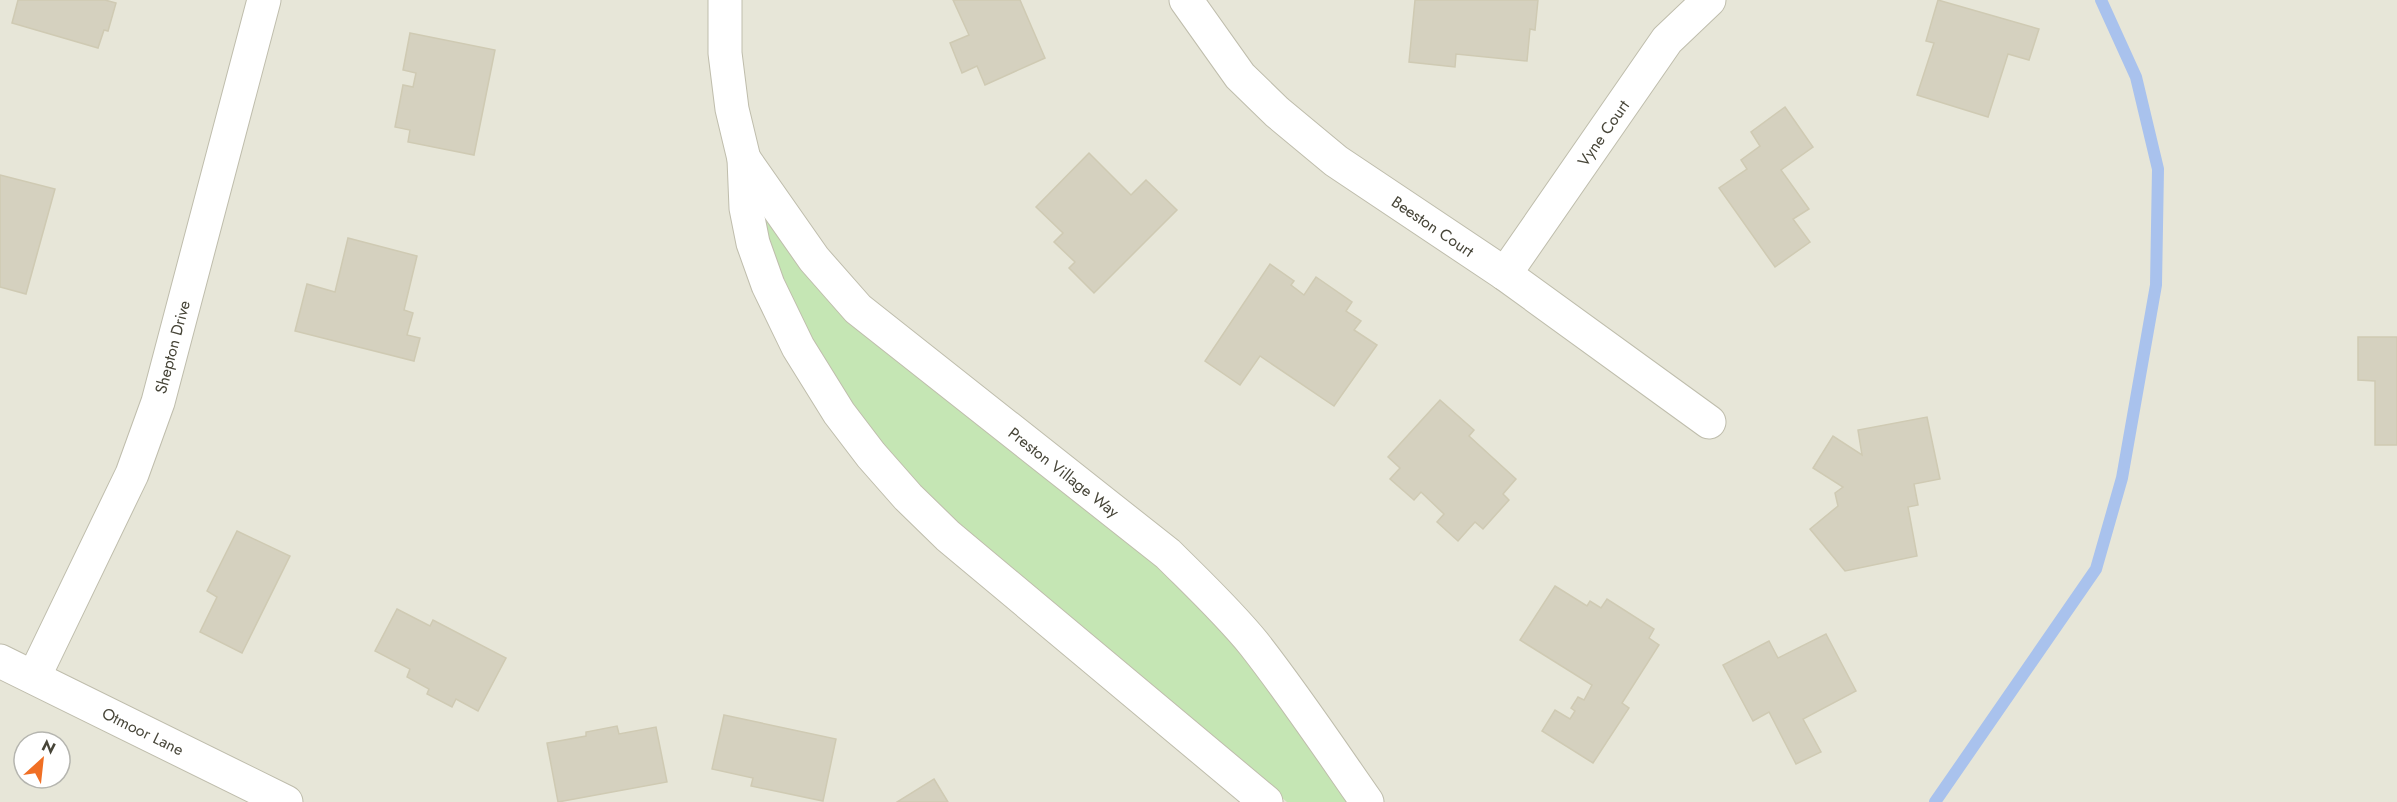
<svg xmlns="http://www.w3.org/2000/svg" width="2397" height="802" viewBox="0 0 2397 802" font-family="Jost,sans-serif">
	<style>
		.residential { fill: #e7e6d8; fill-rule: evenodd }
		.green { fill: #c5e6b4 }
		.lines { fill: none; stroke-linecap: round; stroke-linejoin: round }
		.stream { stroke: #a9c2ed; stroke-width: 12 }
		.building { fill: #d5d1bf; stroke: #cfcab3; stroke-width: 1.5 }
		.minor-casing { stroke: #bfbdac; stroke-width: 35 }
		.minor { stroke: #fff; stroke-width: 33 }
		.labels { text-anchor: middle; stroke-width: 4.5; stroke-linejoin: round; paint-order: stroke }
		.street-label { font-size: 16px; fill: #474538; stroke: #fff }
	</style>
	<rect width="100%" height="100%" fill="#f4f3e9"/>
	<path class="residential" d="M 0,0 L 2397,0 L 2397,802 L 0,802 ZM 24,742 L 60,742 L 60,778 L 24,778 Z"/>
	<path class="green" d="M 754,191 L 811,274 L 1137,541 L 1213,612 L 1351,802 L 1287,802 L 935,508 L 859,421 L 796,325 L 760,233 Z"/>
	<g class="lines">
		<path class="stream" d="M 1935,802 L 2096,569 L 2122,478 L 2156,285 L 2158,169 L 2136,77 L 2101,0"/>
	</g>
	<g class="building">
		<path d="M 18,0 L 105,0 L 116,3 L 108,31 L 104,30 L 98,48 L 12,23 Z"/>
		<path d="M 953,0 L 1020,0 L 1045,58 L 985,85 L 977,66 L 962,73 L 950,43 L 969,35 Z"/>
		<path d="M 1415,0 L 1538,0 L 1535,30 L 1530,29 L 1527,61 L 1456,54 L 1455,67 L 1409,62 Z"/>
		<path d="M 1938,0 L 2039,29 L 2029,60 L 2008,54 L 1988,117 L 1917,95 L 1934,43 L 1926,41 Z"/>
		<path d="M 410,33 L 495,50 L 474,155 L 408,142 L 410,130 L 395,127 L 403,85 L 413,87 L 416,73 L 403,70 Z"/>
		<path d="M 1785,107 L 1813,147 L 1781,170 L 1809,209 L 1793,219 L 1810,242 L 1775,267 L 1719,188 L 1747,169 L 1741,160 L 1760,146 L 1751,132 Z"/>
		<path d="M 1089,153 L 1131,195 L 1146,180 L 1177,210 L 1094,293 L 1069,268 L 1075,262 L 1054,242 L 1063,233 L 1036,207 Z"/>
		<path d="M 0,175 L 55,189 L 26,294 L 0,287 Z"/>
		<path d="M 348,238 L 417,256 L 404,310 L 413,313 L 407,335 L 420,338 L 414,361 L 295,331 L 307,284 L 335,292 Z"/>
		<path d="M 1270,264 L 1294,281 L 1291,285 L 1304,295 L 1316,277 L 1352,302 L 1346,311 L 1361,321 L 1354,330 L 1377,345 L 1334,406 L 1260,356 L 1240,385 L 1205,361 Z"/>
		<path d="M 2358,337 L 2397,337 L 2397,445 L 2375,445 L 2375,381 L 2358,380 Z"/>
		<path d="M 1440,400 L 1474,430 L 1469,436 L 1516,479 L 1503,494 L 1509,500 L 1483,529 L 1475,522 L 1458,541 L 1437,522 L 1444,514 L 1421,492 L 1414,500 L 1390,479 L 1400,468 L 1388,457 Z"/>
		<path d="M 1927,417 L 1940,479 L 1914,484 L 1918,505 L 1908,507 L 1917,556 L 1845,571 L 1810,529 L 1838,506 L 1835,493 L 1843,487 L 1813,468 L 1833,436 L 1862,455 L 1858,430 Z"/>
		<path d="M 237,531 L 290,556 L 242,653 L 200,632 L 217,597 L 207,591 Z"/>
		<path d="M 1555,586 L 1587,606 L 1590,601 L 1601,608 L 1607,599 L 1654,629 L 1649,638 L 1659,645 L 1622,703 L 1629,708 L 1593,763 L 1542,731 L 1555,710 L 1570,719 L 1575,711 L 1571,708 L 1578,697 L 1584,700 L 1592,685 L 1520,640 Z"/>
		<path d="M 397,609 L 430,626 L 433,620 L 506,658 L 478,711 L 456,699 L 452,707 L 427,694 L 429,689 L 407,677 L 410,669 L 375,651 Z"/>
		<path d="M 1826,634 L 1856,691 L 1803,719 L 1821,752 L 1796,764 L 1769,712 L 1753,721 L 1723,665 L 1769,641 L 1778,658 Z"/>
		<path d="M 724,715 L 836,739 L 823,801 L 751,786 L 753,778 L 712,769 Z"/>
		<path d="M 617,726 L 619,734 L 656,727 L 667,782 L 558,802 L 547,743 L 586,736 L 586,732 Z"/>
		<path d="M 934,779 L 948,802 L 897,802 Z"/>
	</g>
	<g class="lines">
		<defs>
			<g id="minor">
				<path d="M 725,0 L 725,53 L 732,109 L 744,159 L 746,208 L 753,243 L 768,285 L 798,347 L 839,413 L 871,455 L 908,497 L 948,536 L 1266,802"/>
				<path d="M 1186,0 L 1240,76 L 1277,112 L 1336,161 L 1505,274 L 1709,422"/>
				<path d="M 744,159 L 814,259 L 858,309 L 1168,554 C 1197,583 1228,612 1254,644 C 1294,695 1330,749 1367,802"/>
				<path d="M 1505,274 L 1667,40 L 1709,0"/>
				<path d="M 0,661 L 286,802"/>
				<path d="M 34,677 L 132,474 L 158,402 L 264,0"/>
			</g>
		</defs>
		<use href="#minor" class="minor-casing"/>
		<use href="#minor" class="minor"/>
	</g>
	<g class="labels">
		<g class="street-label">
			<text transform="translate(1603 133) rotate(-55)" y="6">Vyne Court</text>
			<text transform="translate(1433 226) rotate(34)" y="6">Beeston Court</text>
			<text transform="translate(172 347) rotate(-75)" y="6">Shepton Drive</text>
			<text transform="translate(1064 472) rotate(38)" y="6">Preston Village Way</text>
			<text transform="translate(143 731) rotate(26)" y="6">Otmoor Lane</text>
		</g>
	</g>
	<g transform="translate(42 760) rotate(27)"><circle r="28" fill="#ffffff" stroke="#b5b5af" stroke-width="1.5"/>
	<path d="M0-4.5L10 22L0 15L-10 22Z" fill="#f06f24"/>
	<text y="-9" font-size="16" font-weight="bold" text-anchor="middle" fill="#474538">N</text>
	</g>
</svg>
